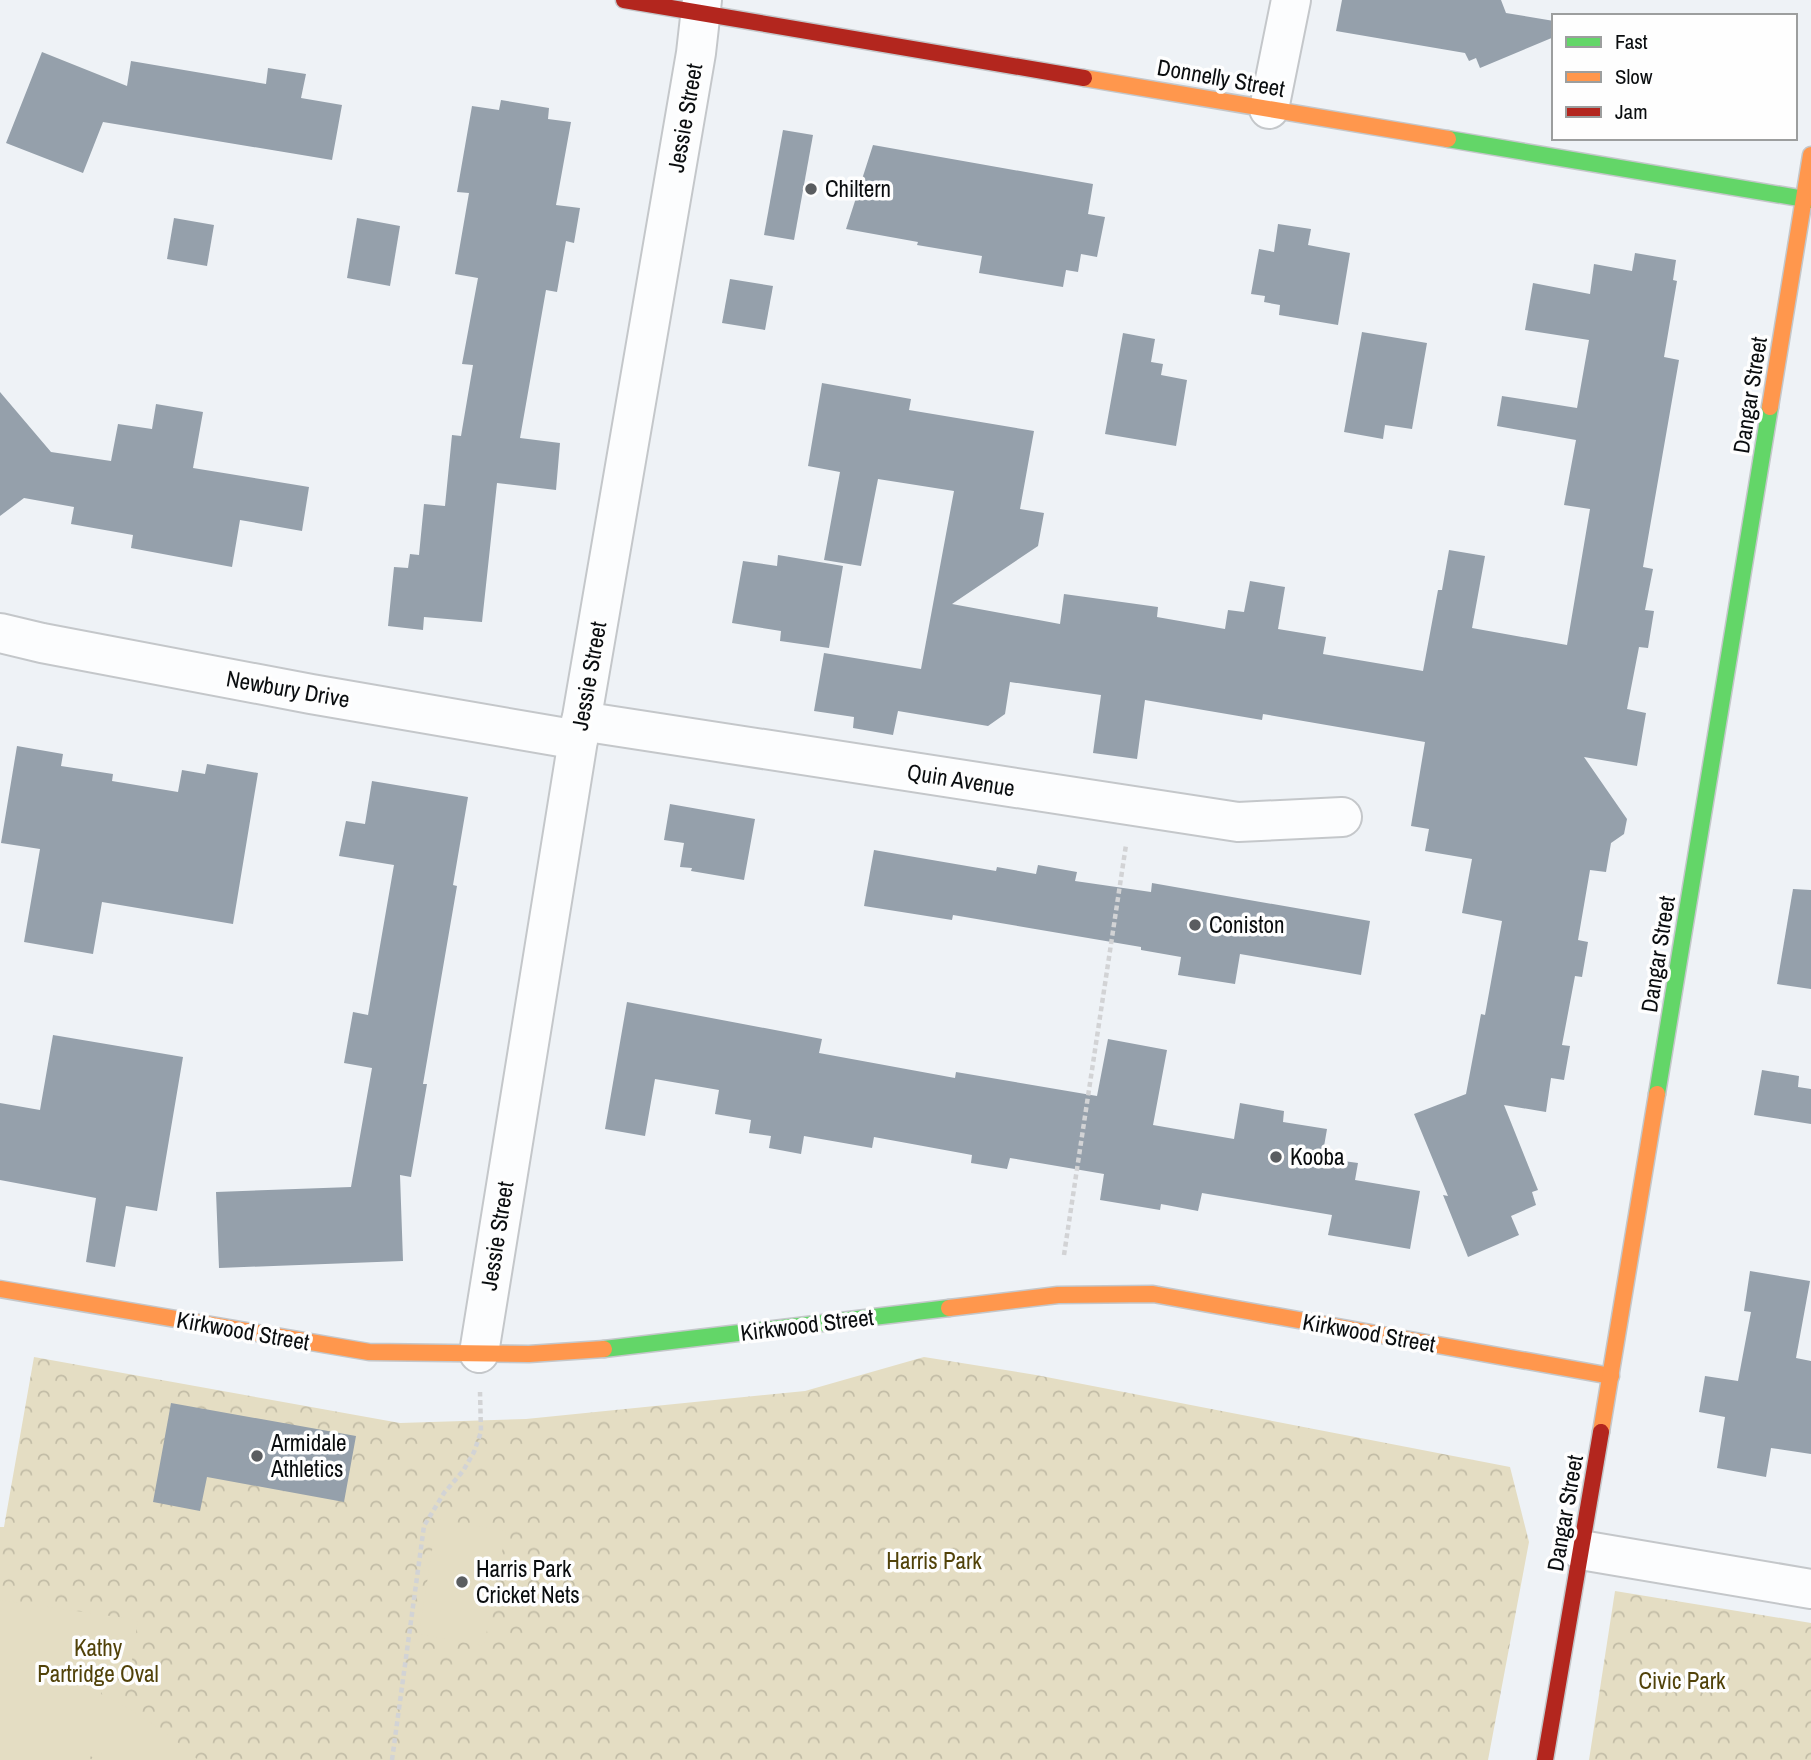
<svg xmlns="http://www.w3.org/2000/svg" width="1811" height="1760" viewBox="0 0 1811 1760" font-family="'Archivo Narrow',sans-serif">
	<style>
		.park { fill: url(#park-crowns) }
		.pitch { fill: #e4ddc3 }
		.building { fill: #95a0ab }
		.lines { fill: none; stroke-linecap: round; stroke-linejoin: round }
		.street-casing { stroke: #c4c7ca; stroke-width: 42 }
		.fast-casing { stroke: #c4c7ca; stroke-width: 19 }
		.slow-casing { stroke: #c4c7ca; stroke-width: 19 }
		.jam-casing { stroke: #c4c7ca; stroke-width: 19 }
		.path { stroke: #d2d3d5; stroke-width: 4.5; stroke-dasharray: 5 3.5; stroke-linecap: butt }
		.street { stroke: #fcfdfe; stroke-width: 38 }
		.fast { stroke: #63d668; stroke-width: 16 }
		.slow { stroke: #ff974d; stroke-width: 16 }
		.jam { stroke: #b3261e; stroke-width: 16 }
		.poi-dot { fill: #5a5d60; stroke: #fefefe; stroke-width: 2.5 }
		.labels { text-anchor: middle; stroke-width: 7; stroke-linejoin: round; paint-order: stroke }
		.street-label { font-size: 23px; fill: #0a0d0f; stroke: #fefefe }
		.poi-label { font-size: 23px; fill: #0a0d0f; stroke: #fefefe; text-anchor: start }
		.park-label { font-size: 23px; fill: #514209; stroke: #fefefe }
	</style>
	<defs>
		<pattern id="park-crowns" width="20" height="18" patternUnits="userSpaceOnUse" patternTransform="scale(1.75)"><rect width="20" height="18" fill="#e4ddc3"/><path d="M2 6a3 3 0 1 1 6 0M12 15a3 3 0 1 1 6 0" fill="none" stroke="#c2bca6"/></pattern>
	</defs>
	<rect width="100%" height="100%" fill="#eef2f6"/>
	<g class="park">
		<path d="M 34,1357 L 400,1423 L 526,1419 L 805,1391 L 924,1357 L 1036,1375 L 1510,1467 L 1529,1542 L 1488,1760 L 0,1760 L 0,1527 L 4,1527 Z"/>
		<path d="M 1615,1591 L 1811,1623 L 1811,1760 L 1589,1760 Z"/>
	</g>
	<g class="pitch">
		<path d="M 437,1519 L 506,1531 L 484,1646 L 419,1634 Z"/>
		<path d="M 0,1600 L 138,1620 L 129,1679 L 104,1675 L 101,1694 C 137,1712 168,1732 198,1760 L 99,1760 L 90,1756 L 89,1760 L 0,1760 Z"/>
	</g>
	<g class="building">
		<path d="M 1342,0 L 1501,0 L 1506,13 L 1554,21 L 1554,37 L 1480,68 L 1476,58 L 1469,61 L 1465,53 L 1336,31 Z"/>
		<path d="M 42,52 L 127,86 L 131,61 L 266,84 L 268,68 L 306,74 L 301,98 L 342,105 L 332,160 L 103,122 L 83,173 L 6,143 Z"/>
		<path d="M 501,100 L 549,108 L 548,119 L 571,122 L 556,205 L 580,208 L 574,243 L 566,241 L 557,292 L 546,290 L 520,438 L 560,443 L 556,490 L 497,483 L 482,622 L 424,617 L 423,630 L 388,626 L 394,567 L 408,568 L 410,554 L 419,555 L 424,504 L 445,506 L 452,435 L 461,436 L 473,365 L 462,364 L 478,278 L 455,274 L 469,193 L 457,192 L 472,106 L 499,110 Z"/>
		<path d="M 783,130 L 813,135 L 794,240 L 764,235 Z"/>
		<path d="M 873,145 L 1093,184 L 1088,214 L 1105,217 L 1097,257 L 1081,254 L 1078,272 L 1066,270 L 1063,287 L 979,273 L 982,256 L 917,245 L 918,242 L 846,229 Z"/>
		<path d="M 174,218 L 214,225 L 207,266 L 167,259 Z"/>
		<path d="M 357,218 L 400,226 L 390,286 L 347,278 Z"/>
		<path d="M 1278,224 L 1311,229 L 1308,245 L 1350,253 L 1338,325 L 1279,315 L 1280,305 L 1264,302 L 1265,296 L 1251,294 L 1259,249 L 1274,252 Z"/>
		<path d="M 1635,253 L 1676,260 L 1673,280 L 1677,281 L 1664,357 L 1679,360 L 1643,567 L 1653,569 L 1645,610 L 1654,611 L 1648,648 L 1639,647 L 1627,709 L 1646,713 L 1637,766 L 1584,757 L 1627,819 L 1624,834 L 1611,843 L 1606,872 L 1590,870 L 1578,940 L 1588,942 L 1582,977 L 1575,976 L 1562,1045 L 1570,1046 L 1564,1080 L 1551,1078 L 1546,1112 L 1504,1105 L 1538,1190 L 1532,1192 L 1536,1205 L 1511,1216 L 1519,1235 L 1468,1257 L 1443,1195 L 1448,1196 L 1414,1114 L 1466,1094 L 1481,1014 L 1485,1015 L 1502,921 L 1462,913 L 1472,859 L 1425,851 L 1429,829 L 1411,826 L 1425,742 L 1263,714 L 1262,720 L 1145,700 L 1137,759 L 1093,753 L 1101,695 L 1010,682 L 1005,714 L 988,726 L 898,711 L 893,735 L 853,728 L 854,717 L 814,711 L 824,653 L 921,669 L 954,491 L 878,479 L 861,566 L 824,560 L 840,472 L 808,466 L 822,383 L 911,399 L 909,410 L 1034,431 L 1020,509 L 1044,513 L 1038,546 L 952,604 L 1060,624 L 1064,594 L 1158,607 L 1157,617 L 1225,629 L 1228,610 L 1244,612 L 1250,581 L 1285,587 L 1278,629 L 1326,637 L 1323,654 L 1423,671 L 1438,590 L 1442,590 L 1449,550 L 1485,556 L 1472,628 L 1567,645 L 1590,509 L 1564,505 L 1576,440 L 1497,426 L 1502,396 L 1577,408 L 1589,340 L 1525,330 L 1533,283 L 1590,294 L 1594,264 L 1632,271 Z"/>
		<path d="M 730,279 L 773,286 L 765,330 L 722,323 Z"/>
		<path d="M 1362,332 L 1427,343 L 1412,429 L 1385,425 L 1383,439 L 1344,432 Z"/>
		<path d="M 1123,333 L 1155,339 L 1151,362 L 1163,364 L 1161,375 L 1187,380 L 1176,446 L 1105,434 Z"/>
		<path d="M 0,392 L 51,452 L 111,461 L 118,424 L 152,429 L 156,404 L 203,412 L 193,468 L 309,487 L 302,531 L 240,520 L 232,567 L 131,548 L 133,535 L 71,524 L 74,507 L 24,498 L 0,516 Z"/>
		<path d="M 778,555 L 843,566 L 829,648 L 780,641 L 781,631 L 732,623 L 743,561 L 777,566 Z"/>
		<path d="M 17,746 L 63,754 L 61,766 L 113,774 L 112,781 L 178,792 L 182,770 L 205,774 L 207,764 L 258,773 L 233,924 L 102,902 L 93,954 L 24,942 L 40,849 L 1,843 Z"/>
		<path d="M 372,781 L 468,797 L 453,885 L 457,886 L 423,1084 L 427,1084 L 411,1177 L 400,1175 L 403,1261 L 219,1268 L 216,1192 L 351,1187 L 372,1068 L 344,1063 L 353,1012 L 368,1015 L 394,865 L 339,856 L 346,821 L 365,824 Z"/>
		<path d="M 670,804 L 755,819 L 744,880 L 691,871 L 692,868 L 680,867 L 684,843 L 664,840 Z"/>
		<path d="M 874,850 L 996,871 L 997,867 L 1036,874 L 1038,865 L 1077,872 L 1075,881 L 1151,892 L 1152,883 L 1370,921 L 1361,975 L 1240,954 L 1235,984 L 1178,975 L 1181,957 L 1141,950 L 1141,947 L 953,915 L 952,920 L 864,906 Z"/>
		<path d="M 1793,889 L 1811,890 L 1811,989 L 1777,984 Z"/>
		<path d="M 627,1002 L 822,1039 L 819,1053 L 955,1078 L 956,1072 L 1097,1096 L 1108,1039 L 1167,1050 L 1153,1125 L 1234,1139 L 1240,1103 L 1284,1111 L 1283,1122 L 1327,1129 L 1322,1158 L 1358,1163 L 1355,1180 L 1420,1191 L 1410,1249 L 1328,1235 L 1332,1215 L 1202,1193 L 1198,1211 L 1161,1204 L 1160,1210 L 1100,1200 L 1104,1174 L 1010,1158 L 1007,1169 L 971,1163 L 972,1155 L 874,1137 L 872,1148 L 804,1136 L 801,1154 L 769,1148 L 771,1136 L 749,1133 L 751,1120 L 715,1114 L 719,1090 L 655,1079 L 645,1136 L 605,1129 Z"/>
		<path d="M 53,1035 L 183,1057 L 157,1211 L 126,1206 L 115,1267 L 86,1262 L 96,1198 L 0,1180 L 0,1103 L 40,1110 Z"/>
		<path d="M 1762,1070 L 1799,1076 L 1798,1087 L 1811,1089 L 1811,1124 L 1754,1115 Z"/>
		<path d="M 1750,1271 L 1810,1281 L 1796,1358 L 1811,1361 L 1811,1454 L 1771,1448 L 1766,1477 L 1717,1468 L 1725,1417 L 1699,1412 L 1705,1376 L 1738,1381 L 1751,1312 L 1744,1311 Z"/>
		<path d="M 171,1403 L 356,1436 L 344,1502 L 207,1477 L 200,1511 L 153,1502 Z"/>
	</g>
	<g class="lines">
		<defs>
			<g id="street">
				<path d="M 1269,109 L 1291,0"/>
				<path d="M 0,633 L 42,643 L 311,694 L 578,740"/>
				<path d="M 581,721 L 1238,822 L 1342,817"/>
				<path d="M 479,1353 L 578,740 L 696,53 L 702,0"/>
				<path d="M 1581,1550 L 1811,1589"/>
			</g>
			<g id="fast">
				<path d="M 1448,139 L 1811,200"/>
				<path d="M 1657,1094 L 1770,407"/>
				<path d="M 604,1349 L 949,1308"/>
			</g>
			<g id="slow">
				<path d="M 1084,78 L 1448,139"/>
				<path d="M 1770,407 L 1811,155"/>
				<path d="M 0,1289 L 369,1352 L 529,1354 L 604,1349"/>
				<path d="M 949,1308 L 1058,1295 L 1153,1294 L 1611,1376"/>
				<path d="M 1601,1432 L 1657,1094"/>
			</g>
			<g id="jam">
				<path d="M 624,0 L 1084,78"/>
				<path d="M 1545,1760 L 1601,1432"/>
			</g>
		</defs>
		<use href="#street" class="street-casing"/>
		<use href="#fast" class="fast-casing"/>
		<use href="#slow" class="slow-casing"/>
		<use href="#jam" class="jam-casing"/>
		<g class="path">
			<path d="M 1064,1255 L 1126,845"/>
			<path d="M 392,1760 L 424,1526 L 444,1493 L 463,1471 L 474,1452 L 481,1432 L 480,1392"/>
		</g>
		<use href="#street" class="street"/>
		<use href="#fast" class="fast"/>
		<use href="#slow" class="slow"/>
		<use href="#jam" class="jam"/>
	</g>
	<g class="poi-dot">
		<circle cx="811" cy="189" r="7"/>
		<circle cx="1195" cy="925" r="7"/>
		<circle cx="1276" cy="1157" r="7"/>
		<circle cx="257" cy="1456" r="7"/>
		<circle cx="462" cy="1582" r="7"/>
	</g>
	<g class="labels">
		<g class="street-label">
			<text transform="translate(1221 78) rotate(10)" y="8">Donnelly Street</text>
			<text transform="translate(685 118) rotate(-80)" y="8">Jessie Street</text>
			<text transform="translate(1750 395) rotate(-81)" y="8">Dangar Street</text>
			<text transform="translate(589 676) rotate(-80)" y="8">Jessie Street</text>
			<text transform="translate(288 689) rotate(10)" y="8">Newbury Drive</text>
			<text transform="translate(961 780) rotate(9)" y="8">Quin Avenue</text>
			<text transform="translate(1658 954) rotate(-81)" y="8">Dangar Street</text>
			<text transform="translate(497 1236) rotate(-81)" y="8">Jessie Street</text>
			<text transform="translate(807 1325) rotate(-7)" y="8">Kirkwood Street</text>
			<text transform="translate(243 1331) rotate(10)" y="8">Kirkwood Street</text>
			<text transform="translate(1369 1333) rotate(10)" y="8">Kirkwood Street</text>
			<text transform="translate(1565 1513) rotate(-80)" y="8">Dangar Street</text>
		</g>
		<g class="poi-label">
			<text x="825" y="197">Chiltern</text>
			<text x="1209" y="933">Coniston</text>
			<text x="1290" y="1165">Kooba</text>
			<text x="271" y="1451">Armidale<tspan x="271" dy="26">Athletics</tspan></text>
			<text x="476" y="1577">Harris Park<tspan x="476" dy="26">Cricket Nets</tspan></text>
		</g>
		<g class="park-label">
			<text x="934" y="1569">Harris Park</text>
			<text x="98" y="1656">Kathy<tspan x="98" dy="26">Partridge Oval</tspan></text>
			<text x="1682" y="1689">Civic Park</text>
		</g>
	</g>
	<rect x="1552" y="14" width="245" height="126" fill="#fefefe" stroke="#9c9e9e" stroke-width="2"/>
	<rect x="1566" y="37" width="35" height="10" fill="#63d668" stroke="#9c9e9e" stroke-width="2"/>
	<text x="1615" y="49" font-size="21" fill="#0a0d0f">Fast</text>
	<rect x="1566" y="72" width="35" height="10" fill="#ff974d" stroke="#9c9e9e" stroke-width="2"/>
	<text x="1615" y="84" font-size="21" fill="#0a0d0f">Slow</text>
	<rect x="1566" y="107" width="35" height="10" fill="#b3261e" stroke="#9c9e9e" stroke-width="2"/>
	<text x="1615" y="119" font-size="21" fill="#0a0d0f">Jam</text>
</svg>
